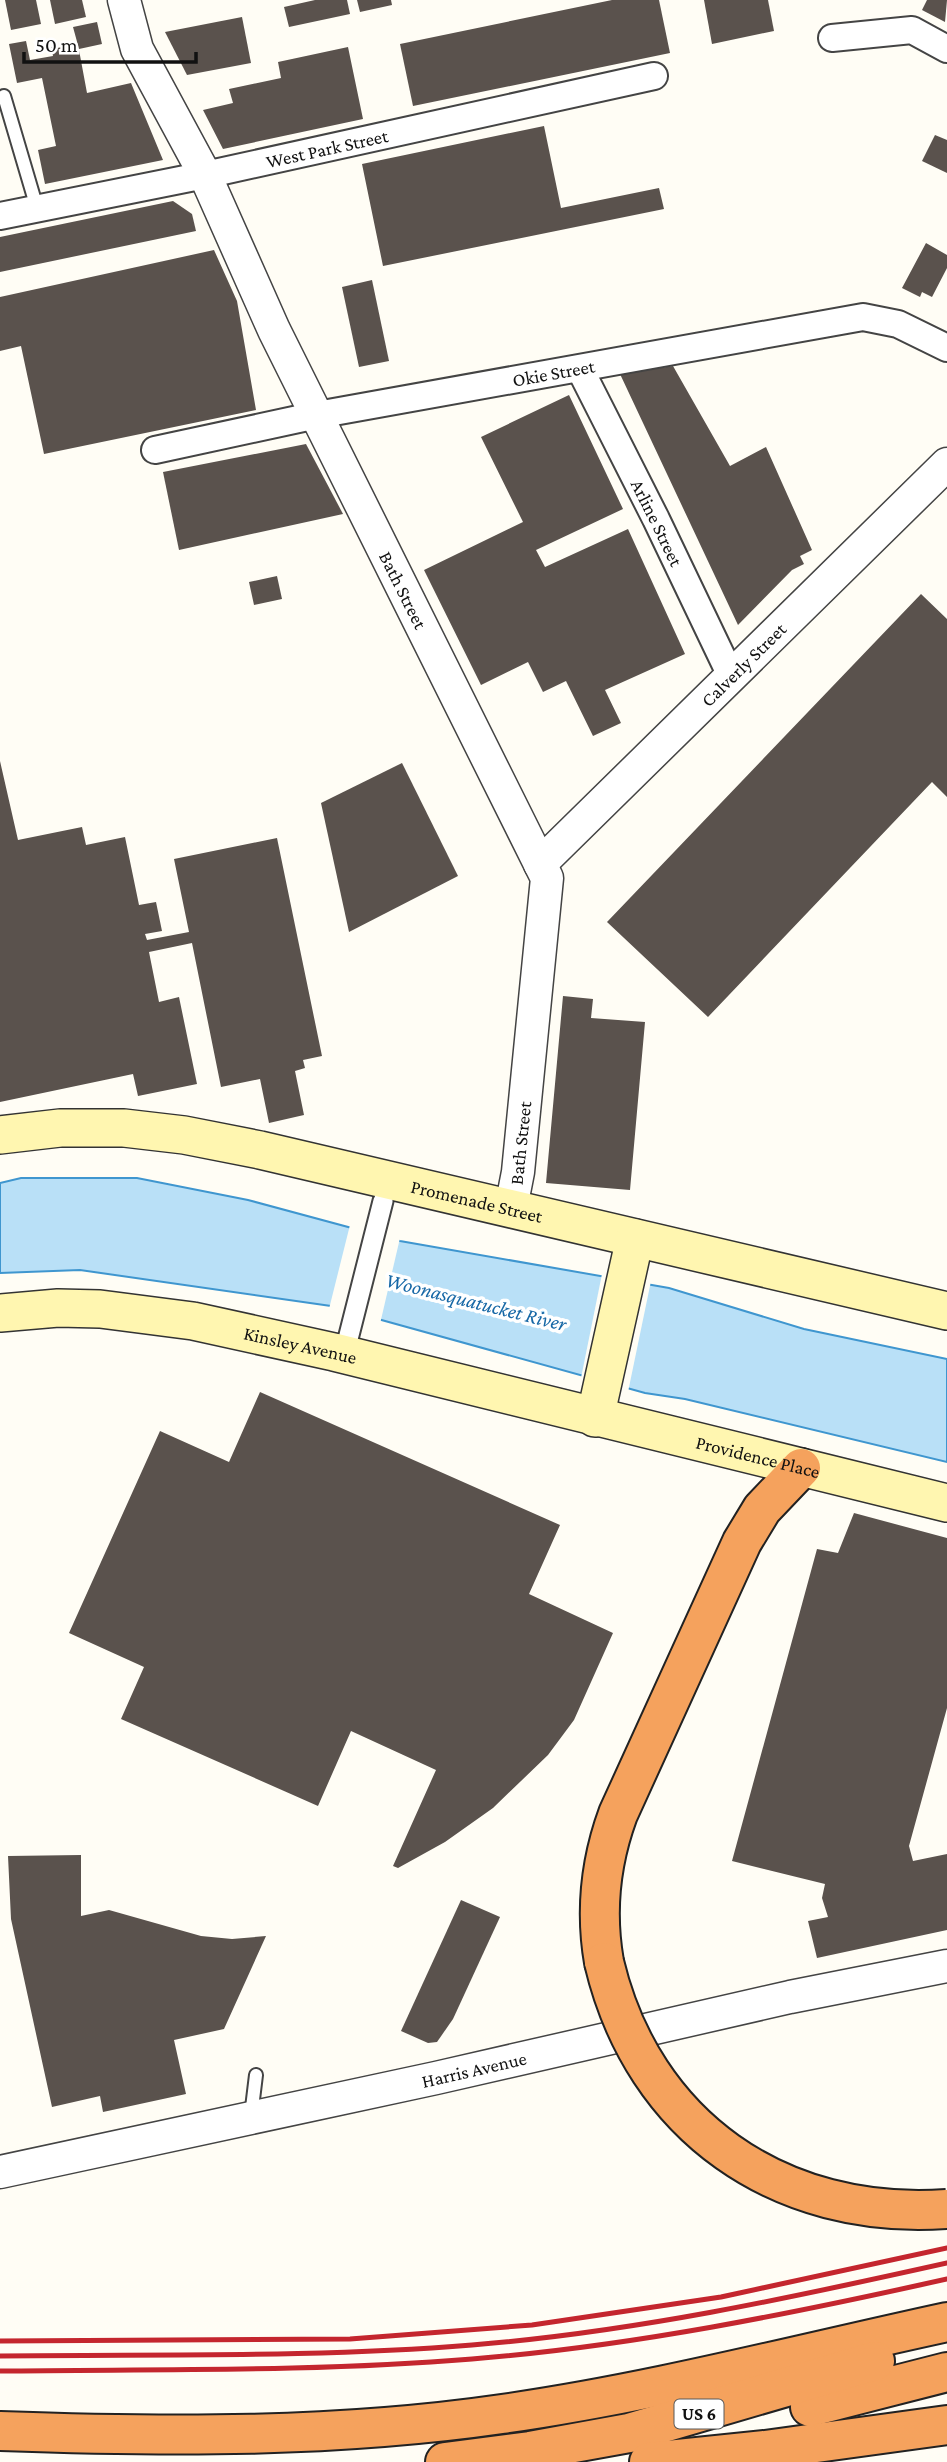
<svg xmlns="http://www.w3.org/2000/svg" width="947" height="2462" viewBox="0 0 947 2462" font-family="'Crimson Pro',serif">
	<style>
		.water { fill: #b9e0f7; stroke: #3f96cf; stroke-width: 2 }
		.pier { fill: #fffdf5 }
		.building { fill: #5a524d }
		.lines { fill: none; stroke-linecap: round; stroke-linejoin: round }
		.service-casing { stroke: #444; stroke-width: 16 }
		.pedestrian-casing { stroke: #444; stroke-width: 23 }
		.minor-casing { stroke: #444; stroke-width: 30 }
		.tertiary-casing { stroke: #444; stroke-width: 35 }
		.secondary-casing { stroke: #333; stroke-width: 40 }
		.motorway-casing { stroke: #222; stroke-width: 42 }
		.service { stroke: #fff; stroke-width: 12 }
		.pedestrian { stroke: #fff; stroke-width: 19 }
		.minor { stroke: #fff; stroke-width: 26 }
		.tertiary { stroke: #fff; stroke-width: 32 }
		.secondary { stroke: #fff6b0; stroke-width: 37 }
		.motorway { stroke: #f5a25d; stroke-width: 38 }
		.rail { stroke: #c4262e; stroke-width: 5 }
		.motorway-bridge-casing { stroke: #222; stroke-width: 42; stroke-linecap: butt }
		.motorway-bridge { stroke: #f5a25d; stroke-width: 38 }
		.labels { text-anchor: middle; stroke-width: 7; stroke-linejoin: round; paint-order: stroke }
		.shield { fill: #fff; stroke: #585858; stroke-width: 2 }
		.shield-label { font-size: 18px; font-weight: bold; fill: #111 }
		.street-label { font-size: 19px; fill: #111; stroke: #fff }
		.water-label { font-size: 21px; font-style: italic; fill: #1768a6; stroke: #fff }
	</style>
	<rect width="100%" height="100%" fill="#fffdf5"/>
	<path class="water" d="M 21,1178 L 137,1178 L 248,1200 L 400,1241 L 669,1288 L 804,1329 L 947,1359 L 947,1462 L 685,1399 L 645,1393 L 331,1306 L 80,1270 L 0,1273 L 0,1183 Z"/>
	<g class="pier">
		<path d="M 350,1225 L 400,1238 L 380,1324 L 329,1309 Z"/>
		<path d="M 602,1274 L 651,1281 L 628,1392 L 581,1378 Z"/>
	</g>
	<g class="building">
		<path d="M 5,0 L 36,0 L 41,24 L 11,30 Z"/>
		<path d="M 50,0 L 82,0 L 86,17 L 55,24 Z"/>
		<path d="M 315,0 L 347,0 L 350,14 L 289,27 L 284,7 Z"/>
		<path d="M 357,0 L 391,0 L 392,5 L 360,12 Z"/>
		<path d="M 612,0 L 659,0 L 670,53 L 413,106 L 400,44 Z"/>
		<path d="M 704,0 L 768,0 L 774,31 L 712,44 Z"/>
		<path d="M 927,0 L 947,0 L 945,22 L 922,10 Z"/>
		<path d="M 242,17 L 251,63 L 187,75 L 165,32 Z"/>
		<path d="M 97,22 L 102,44 L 79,49 L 73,27 Z"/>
		<path d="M 26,41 L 30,60 L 53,56 L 51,47 L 57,46 L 57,48 L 68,46 L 70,52 L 79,50 L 87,93 L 131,83 L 163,160 L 45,184 L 38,150 L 56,146 L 42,78 L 17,83 L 9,44 Z"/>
		<path d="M 348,47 L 363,119 L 223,149 L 203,110 L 233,103 L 229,89 L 281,78 L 278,62 Z"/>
		<path d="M 544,126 L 561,208 L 659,188 L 664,209 L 383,266 L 362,164 Z"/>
		<path d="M 935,135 L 947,140 L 947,173 L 922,161 Z"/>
		<path d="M 173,201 L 192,214 L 196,231 L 0,272 L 0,237 Z"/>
		<path d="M 926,243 L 947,255 L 947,268 L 932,297 L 922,292 L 920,297 L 902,288 Z"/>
		<path d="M 214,250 L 237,301 L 256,410 L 44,454 L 21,346 L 0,351 L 0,297 Z"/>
		<path d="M 372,280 L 389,361 L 359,367 L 342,287 Z"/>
		<path d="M 673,366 L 730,466 L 766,447 L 812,550 L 800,556 L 804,564 L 792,570 L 738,625 L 620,374 Z"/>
		<path d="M 569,395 L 623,509 L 536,550 L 545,567 L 628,529 L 685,654 L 605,690 L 621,723 L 593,736 L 566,681 L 543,692 L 528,662 L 481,685 L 424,570 L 523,522 L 481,437 Z"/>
		<path d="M 306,444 L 343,514 L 179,550 L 163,472 Z"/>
		<path d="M 277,576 L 282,599 L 254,605 L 249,582 Z"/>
		<path d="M 921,594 L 947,619 L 947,797 L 932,782 L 708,1017 L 607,922 Z"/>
		<path d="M 0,761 L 18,840 L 82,827 L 86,845 L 125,837 L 139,905 L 156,902 L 162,931 L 145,934 L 147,940 L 189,932 L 174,859 L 277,838 L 322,1056 L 303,1060 L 305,1068 L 295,1071 L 304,1115 L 269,1123 L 260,1079 L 221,1087 L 192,943 L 149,952 L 159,1002 L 179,997 L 197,1084 L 138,1096 L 133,1074 L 0,1102 Z"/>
		<path d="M 402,763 L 458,876 L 349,932 L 321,803 Z"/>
		<path d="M 563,996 L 593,999 L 591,1018 L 645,1022 L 630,1190 L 546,1183 Z"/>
		<path d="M 260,1392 L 560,1525 L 529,1594 L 613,1633 L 574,1720 L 548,1755 L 493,1808 L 445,1842 L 398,1868 L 393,1866 L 436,1770 L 351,1731 L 318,1806 L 121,1719 L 144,1667 L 69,1633 L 160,1431 L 229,1462 Z"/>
		<path d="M 854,1513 L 947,1538 L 947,1708 L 909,1846 L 913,1861 L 947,1854 L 947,1930 L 817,1958 L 808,1921 L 828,1917 L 822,1898 L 825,1884 L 732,1861 L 817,1549 L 838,1553 Z"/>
		<path d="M 81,1855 L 81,1916 L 109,1910 L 201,1936 L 232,1939 L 266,1936 L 224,2029 L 174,2040 L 186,2094 L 103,2112 L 100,2096 L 52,2107 L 11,1919 L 8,1856 Z"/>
		<path d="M 461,1900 L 500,1917 L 453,2019 L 437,2042 L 428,2043 L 401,2031 Z"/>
	</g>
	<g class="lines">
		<defs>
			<g id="service">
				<path d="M 4,96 L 37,208"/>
				<path d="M 251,2116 L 256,2075"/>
			</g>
			<path id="pedestrian" d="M 346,1347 L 383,1201"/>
			<g id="minor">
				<path d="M 832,38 L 912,30 L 947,49"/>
				<path id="s1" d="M 0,216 L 205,175 L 654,76"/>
				<path id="s2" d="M 580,369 L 656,519 L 732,678"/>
				<path id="s3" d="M 155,450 L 317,415 L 863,317 L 898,324 L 947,348"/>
			</g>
			<g id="tertiary">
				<path id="s4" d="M 124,0 L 137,49 L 205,175 L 274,330 L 547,878 L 518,1172 L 511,1208"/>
				<path id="s5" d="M 540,864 L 947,464"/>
				<path id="s6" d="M 0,2172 L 436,2078 L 790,1997 L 947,1966"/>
			</g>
			<g id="secondary">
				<path id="s7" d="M 0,1135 L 60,1128 L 124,1128 L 184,1135 L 260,1150 L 947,1311"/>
				<path id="s8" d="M 0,1313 L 58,1308 L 100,1309 L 193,1321 L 334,1352 L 947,1503"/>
				<path d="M 595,1418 L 635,1238"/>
			</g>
			<g id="motorway">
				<path d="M 604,1962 C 595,1910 600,1863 618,1814 L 742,1542 L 762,1509 L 801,1468"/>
				<path d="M 810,2407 L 947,2372"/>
				<path d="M 0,2431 C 167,2437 336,2438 502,2414 C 651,2393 799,2354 947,2322"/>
				<path d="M 445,2462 L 530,2451 L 629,2433 L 875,2361"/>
				<path d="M 649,2462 L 765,2450 L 947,2425"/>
			</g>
		</defs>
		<use href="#service" class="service-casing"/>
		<use href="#pedestrian" class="pedestrian-casing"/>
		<use href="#minor" class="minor-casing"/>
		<use href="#tertiary" class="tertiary-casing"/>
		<use href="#secondary" class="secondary-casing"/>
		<use href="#motorway" class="motorway-casing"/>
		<use href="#service" class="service"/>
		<use href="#pedestrian" class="pedestrian"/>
		<use href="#minor" class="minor"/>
		<use href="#tertiary" class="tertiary"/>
		<use href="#secondary" class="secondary"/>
		<use href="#motorway" class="motorway"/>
		<g class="rail">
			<path d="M 0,2341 L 350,2339 L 532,2325 L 721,2297 L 947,2248"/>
			<path d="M 0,2356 C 157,2354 315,2358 472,2345 C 633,2332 790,2298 947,2263"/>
			<path d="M 0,2371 C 157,2369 315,2372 472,2359 C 633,2346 790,2314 947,2279"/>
		</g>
		<defs>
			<path id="motorway-bridge" d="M 604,1962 C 643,2127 780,2221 947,2209"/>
		</defs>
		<use href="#motorway-bridge" class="motorway-bridge-casing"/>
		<use href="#motorway-bridge" class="motorway-bridge"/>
	</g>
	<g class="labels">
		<rect class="shield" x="674.5" y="2399.5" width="49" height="29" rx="5"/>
		<g class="shield-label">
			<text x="699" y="2420">US 6</text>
		</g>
		<g class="street-label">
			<text dy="7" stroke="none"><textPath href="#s1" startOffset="334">West Park Street</textPath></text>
			<text dy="7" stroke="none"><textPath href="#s3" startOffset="406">Okie Street</textPath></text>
			<text dy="7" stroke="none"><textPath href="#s2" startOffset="172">Arline Street</textPath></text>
			<text dy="7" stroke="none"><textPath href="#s4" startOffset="654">Bath Street</textPath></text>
			<text dy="7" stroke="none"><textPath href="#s5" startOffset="285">Calverly Street</textPath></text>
			<text transform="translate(520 1143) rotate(-84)" y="7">Bath Street</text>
			<text dy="7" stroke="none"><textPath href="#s7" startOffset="485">Promenade Street</textPath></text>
			<text dy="7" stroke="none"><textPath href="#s8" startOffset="304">Kinsley Avenue</textPath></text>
			<text dy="7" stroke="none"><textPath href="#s8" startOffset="775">Providence Place</textPath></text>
			<text dy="7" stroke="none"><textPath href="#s6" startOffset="485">Harris Avenue</textPath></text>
		</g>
		<g class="water-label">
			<text transform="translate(476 1302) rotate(14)" y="7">Woonasquatucket River</text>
		</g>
	</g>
	<path d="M24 52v10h172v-10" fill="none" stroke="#111111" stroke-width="3.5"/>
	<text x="35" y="52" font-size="21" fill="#111111" stroke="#ffffff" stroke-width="5" paint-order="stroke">50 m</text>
</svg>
